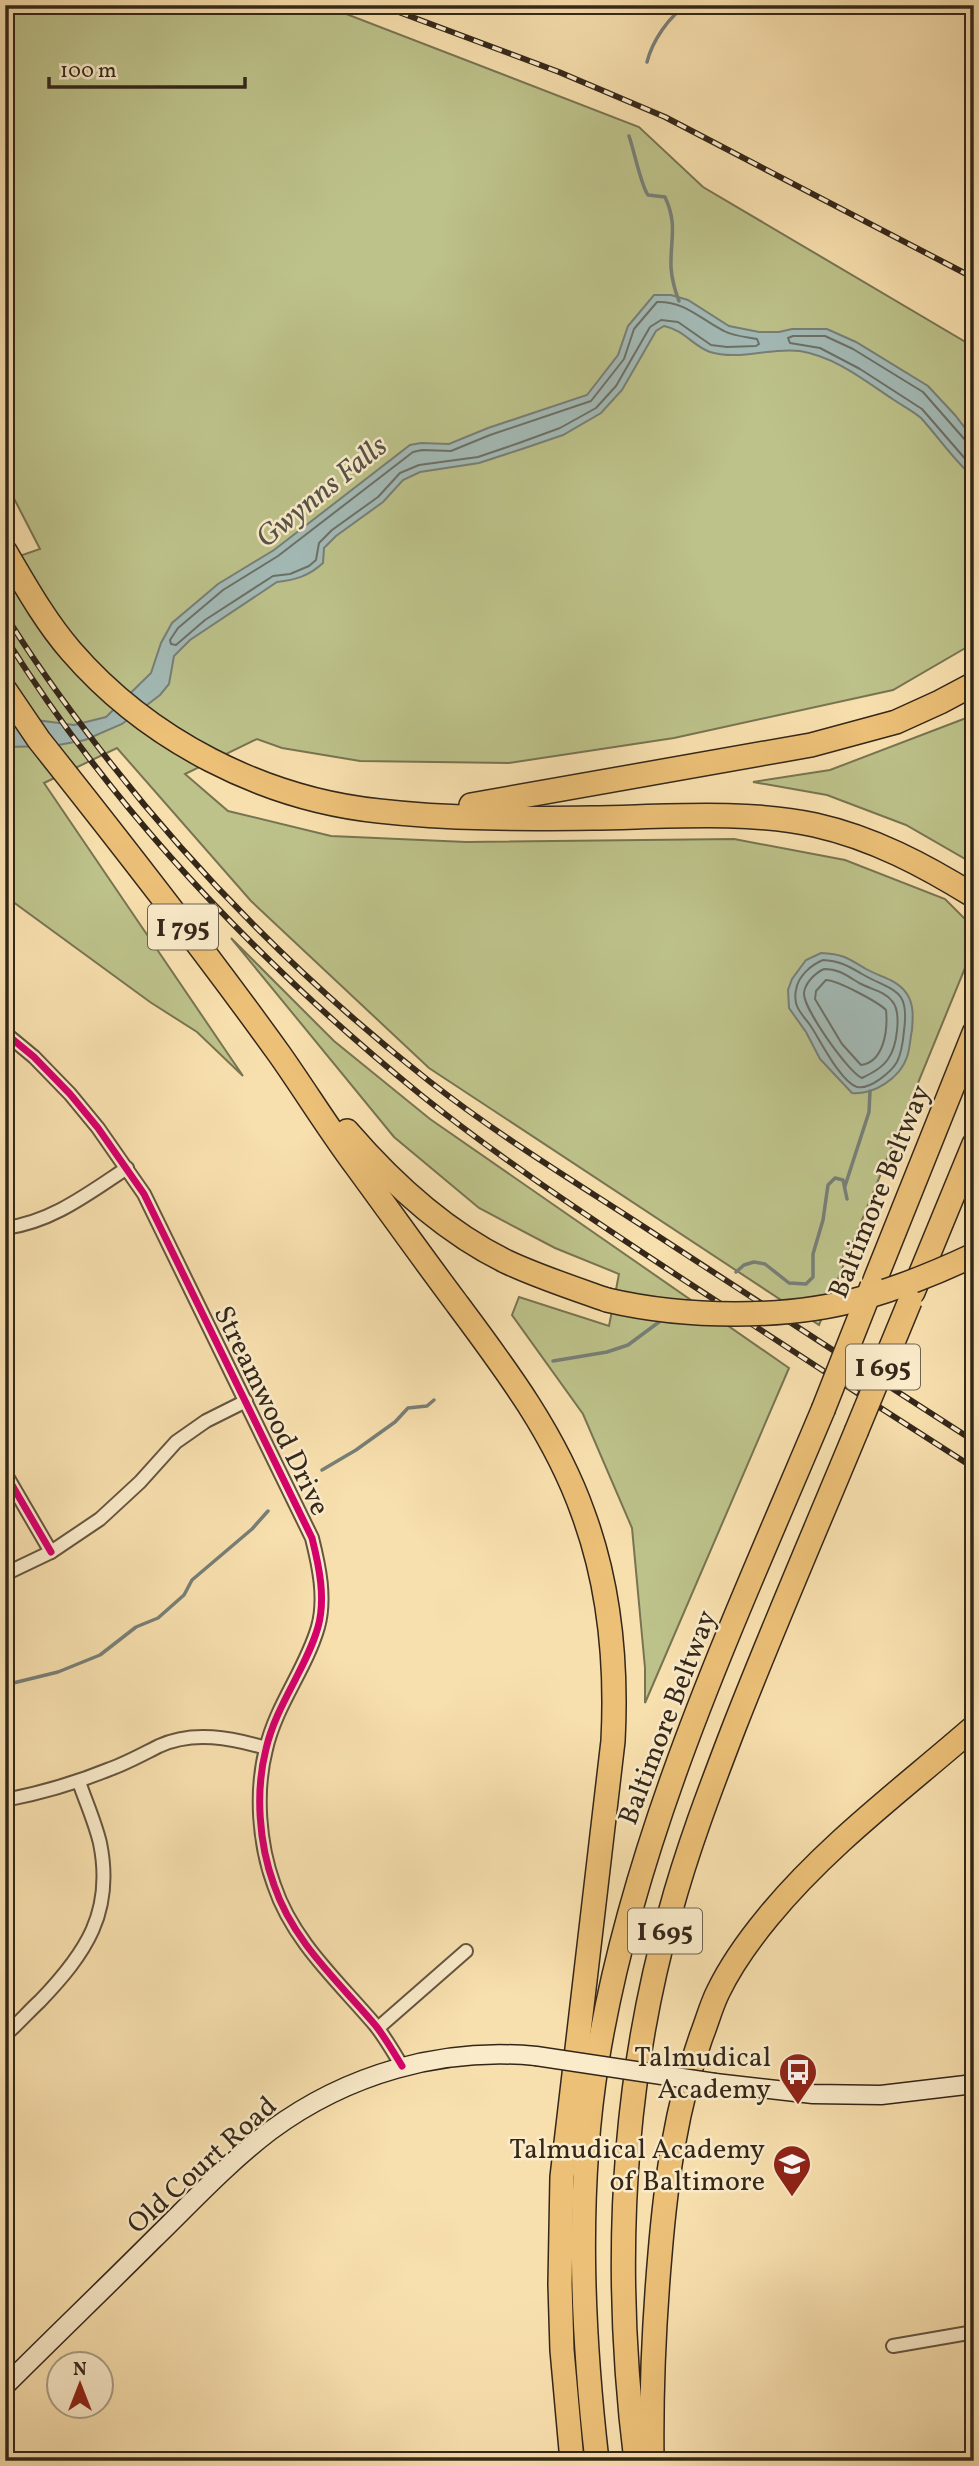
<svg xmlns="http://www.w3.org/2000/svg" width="979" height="2466" viewBox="0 0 979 2466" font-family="Vollkorn,serif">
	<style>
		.green { fill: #bdc28a; stroke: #787452; stroke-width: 2 }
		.water { fill: #a3bab6; stroke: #777f78; stroke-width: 2 }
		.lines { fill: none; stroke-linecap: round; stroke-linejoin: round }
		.shore { stroke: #6c7068; stroke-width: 2 }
		.stream { stroke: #777f78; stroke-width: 3.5 }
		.street-casing { stroke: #65553f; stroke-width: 16 }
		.secondary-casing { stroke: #34271a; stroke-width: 21 }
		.highway-casing { stroke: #34271a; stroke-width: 26 }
		.street { stroke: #faebca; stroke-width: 12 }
		.secondary { stroke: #faebca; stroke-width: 18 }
		.highway { stroke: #ecc077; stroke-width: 23 }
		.rail-casing { stroke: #34271a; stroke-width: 6 }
		.rail { stroke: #faebca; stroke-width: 3.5; stroke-dasharray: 10; stroke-linecap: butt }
		.secondary-bridge-casing { stroke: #34271a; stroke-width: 21; stroke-linecap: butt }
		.highway-bridge-casing { stroke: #34271a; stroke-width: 26; stroke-linecap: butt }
		.secondary-bridge { stroke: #faebca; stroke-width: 18 }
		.highway-bridge { stroke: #ecc077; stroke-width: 23 }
		.cycleway-casing { stroke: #faebca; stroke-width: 11 }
		.cycleway { stroke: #d6006c; stroke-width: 7 }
		.labels { text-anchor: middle; stroke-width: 5; stroke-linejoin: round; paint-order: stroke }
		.shield { fill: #faebca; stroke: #6f624f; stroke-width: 2 }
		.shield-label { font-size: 26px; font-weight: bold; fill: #34271a }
		.street-label { font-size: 28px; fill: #34271a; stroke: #faebca }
		.poi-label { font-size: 28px; fill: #34271a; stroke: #faebca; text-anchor: end }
		.water-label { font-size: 30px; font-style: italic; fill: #555349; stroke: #faebca }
	</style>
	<rect width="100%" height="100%" fill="#f8e0ae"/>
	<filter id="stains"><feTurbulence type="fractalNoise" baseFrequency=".00286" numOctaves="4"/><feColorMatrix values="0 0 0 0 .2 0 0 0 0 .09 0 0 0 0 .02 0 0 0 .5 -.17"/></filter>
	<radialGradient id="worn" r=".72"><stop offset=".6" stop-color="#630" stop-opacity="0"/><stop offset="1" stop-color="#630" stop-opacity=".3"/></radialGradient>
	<g class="green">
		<path d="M 5,5 L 323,5 L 639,127 L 703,187 L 974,347 L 974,643 L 893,690 L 674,738 L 509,763 L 360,761 L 282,748 L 257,739 L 185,774 L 228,811 L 331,836 L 466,842 L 734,839 L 845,860 L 945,899 L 971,925 L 974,921 L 974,946 L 819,1325 L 429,1068 L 251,901 L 117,748 L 44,783 L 243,1076 L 197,1032 L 150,1002 L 5,896 L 5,561 L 40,549 L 5,481 Z"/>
		<path d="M 974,715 L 974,864 L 906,825 L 827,795 L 753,782 L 830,770 Z"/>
		<path d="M 231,938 L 334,1041 L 430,1119 L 789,1368 L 645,1703 L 645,1668 L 632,1528 L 583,1414 L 512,1315 L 519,1297 L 609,1326 L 619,1274 L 555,1248 L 479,1208 L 394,1137 Z"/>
	</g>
	<g class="water">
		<path d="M 654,295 L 671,295 L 688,300 L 729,326 L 759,332 L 779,332 L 792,329 L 827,329 L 856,342 L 928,386 L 955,415 L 974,440 L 974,478 C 954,460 939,438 921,418 C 913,411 903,406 894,400 C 865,381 836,357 800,351 C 771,347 739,361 710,352 C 693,346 684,330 664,326 L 656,331 L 622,390 L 601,413 L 563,435 L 522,449 L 479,463 L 420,472 L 403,480 L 383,502 L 336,536 L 324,548 L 323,563 C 309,576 295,580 277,582 L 190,640 L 174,656 L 169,684 L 160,695 L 122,724 L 85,740 L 53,746 L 5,747 L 5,716 L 74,725 L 106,717 L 151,673 L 161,643 L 172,623 L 218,584 L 274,550 L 410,445 L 421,443 L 449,444 L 488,428 L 587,395 L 618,355 L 628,326 Z"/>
		<path d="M 821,953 C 843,954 848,958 866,969 C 880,977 897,979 907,994 C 914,1005 913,1017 912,1030 C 910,1039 910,1049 907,1057 C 900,1078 874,1095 852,1093 L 820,1059 L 806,1032 L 789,1008 L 788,990 L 792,979 L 806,960 Z"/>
	</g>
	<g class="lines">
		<g class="shore">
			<path d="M 657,302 C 685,301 700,319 724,331 C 733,336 746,337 757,339 L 759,344 L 756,346 L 727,347 L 711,345 L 678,322 L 661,320 L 650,327 L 616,386 L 596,408 L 560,428 L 519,443 L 478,457 L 419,465 L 400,473 L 378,497 L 332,530 L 319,543 L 316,560 L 309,566 L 290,574 L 273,576 L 205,620 L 176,645 L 171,644 L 170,640 L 178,628 L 223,590 L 278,556 L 413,452 L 422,450 L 451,451 L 490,435 L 591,401 L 624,359 L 634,329 Z"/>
			<path d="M 974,443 L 966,441 L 923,392 L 853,349 L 825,336 L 793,336 L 788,338 L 790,343 L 820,348 L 841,359 L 860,369 L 922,409 L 974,469"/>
			<path d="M 823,960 C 840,961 848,966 862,974 C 893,992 910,987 904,1031 C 903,1042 902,1052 897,1062 C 891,1072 870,1090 857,1087 C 841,1082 821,1042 812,1028 C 808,1021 800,1014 797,1006 C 795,1002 795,994 796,990 C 798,976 811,965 823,960 Z"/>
			<path d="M 824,969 C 839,969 846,975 859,983 C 870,989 884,991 892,1001 C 902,1012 897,1047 888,1059 C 882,1068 872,1073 862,1078 C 848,1072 803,1008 804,993 C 805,983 815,973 824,969 Z"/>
			<path d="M 826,980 C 837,980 878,1002 886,1010 C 888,1030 884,1062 861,1065 L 842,1044 L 815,999 L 816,991 Z"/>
		</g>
		<g class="stream">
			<path d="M 647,62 C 652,42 669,15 688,5"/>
			<path d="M 629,136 C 634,150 641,186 648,195 L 665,197 C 678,225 670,240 671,268 C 672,279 675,291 679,301"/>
			<path d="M 845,1186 L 869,1112 L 870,1091"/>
			<path d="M 736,1272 L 744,1265 L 754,1262 L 765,1264 L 789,1283 L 806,1284 L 813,1277 L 813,1254 L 823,1220 L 828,1185 L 835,1178 L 843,1180 L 847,1199"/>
			<path d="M 553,1361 L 607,1352 L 628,1345 L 659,1322"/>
			<path d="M 322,1470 L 356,1450 L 395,1422 L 408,1408 L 427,1406 L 434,1400"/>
			<path d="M 5,1685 L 58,1672 L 100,1655 L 136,1627 L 158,1618 L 184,1595 L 192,1580 L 252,1529 L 268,1511"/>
		</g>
		<defs>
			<g id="street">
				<path d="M 5,1033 L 34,1057 L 70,1094 L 98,1128 L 144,1194 L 312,1538 C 319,1566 326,1598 318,1627 C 306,1669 276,1705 266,1749 C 255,1792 259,1844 274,1885 C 293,1942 339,1982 376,2026 C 386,2039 394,2053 402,2066"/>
				<path d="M 5,1228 C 52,1222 89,1193 127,1168"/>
				<path d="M 5,1473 L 51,1552"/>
				<path d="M 5,1574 L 51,1552 L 100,1519 L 140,1482 L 176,1442 L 206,1421 L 246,1401"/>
				<path d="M 5,1800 C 41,1793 76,1783 110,1769 C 127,1763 143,1754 159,1746 C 193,1730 232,1738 266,1748"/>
				<path d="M 378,2028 L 466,1951"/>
				<path d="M 5,2035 C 18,2024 28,2012 40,2001 C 86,1953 114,1912 100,1843 C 95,1822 86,1802 79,1782"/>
				<path d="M 893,2346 L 974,2332"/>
			</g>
			<g id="secondary">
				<path d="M 715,2083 L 813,2094 L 881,2095 L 974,2084"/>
				<path d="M 5,2386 C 54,2337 104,2289 153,2240 C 191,2203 228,2163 270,2131 C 347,2074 441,2047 536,2056"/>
			</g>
			<g id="highway">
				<path d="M 5,551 C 25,585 45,621 71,651 C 148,740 263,799 379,811 C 449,819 522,819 592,818 C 661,817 748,810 815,825 C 873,838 924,865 974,896"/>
				<path d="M 5,690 L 39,740 C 121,843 203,948 280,1055 C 306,1092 330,1131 357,1167 C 390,1212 422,1257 455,1301 C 505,1368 555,1434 583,1513 C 610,1586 617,1664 613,1741 L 562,2177 L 560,2284 L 562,2350 L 572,2461"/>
				<path d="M 471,805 L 811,745 L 896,722 L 940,702 L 974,684"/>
				<path d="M 347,1131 C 391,1182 445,1232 507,1262 C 539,1277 573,1288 607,1300"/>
				<path d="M 875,1280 L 974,1033"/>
				<path d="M 913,1292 L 974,1144"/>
				<path d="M 597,2461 C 582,2330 576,2192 597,2061 C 634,1833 734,1622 823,1410"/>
				<path d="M 636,2461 C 613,2277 620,2091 670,1913 C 687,1850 710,1790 733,1730 C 772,1630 815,1531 856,1432"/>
				<path d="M 652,2461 C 651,2392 654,2323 660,2254 C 666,2181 676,2107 701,2037 C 707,2022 711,2006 718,1992 C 731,1965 749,1940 768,1917 C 827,1845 904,1788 974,1727"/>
			</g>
		</defs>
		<use href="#street" class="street-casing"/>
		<use href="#secondary" class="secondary-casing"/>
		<use href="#highway" class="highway-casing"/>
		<use href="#street" class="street"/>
		<use href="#secondary" class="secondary"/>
		<use href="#highway" class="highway"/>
		<defs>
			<g id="rail">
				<path d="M 380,5 L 559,72 L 665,117 L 974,278"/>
				<path d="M 5,614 C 34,662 68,708 102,752 C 197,875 307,985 429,1081 C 495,1133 567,1177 638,1223 C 749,1296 862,1369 974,1441"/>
				<path d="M 5,637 C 115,813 260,964 421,1095 C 502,1160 589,1217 675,1274 C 774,1339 874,1404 974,1468"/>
			</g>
		</defs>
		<use href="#rail" class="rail-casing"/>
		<use href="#rail" class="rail"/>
		<defs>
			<path id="secondary-bridge" d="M 536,2056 L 715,2083"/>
			<g id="highway-bridge">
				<path d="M 607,1300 C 684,1318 787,1320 863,1298 C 901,1287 938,1272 974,1255"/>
				<path d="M 823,1410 L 872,1286"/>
				<path d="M 856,1432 L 910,1301"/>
			</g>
		</defs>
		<use href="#secondary-bridge" class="secondary-bridge-casing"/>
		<use href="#highway-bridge" class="highway-bridge-casing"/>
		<use href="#secondary-bridge" class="secondary-bridge"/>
		<use href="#highway-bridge" class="highway-bridge"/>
		<defs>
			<g id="cycleway">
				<path d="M 5,1033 L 34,1057 L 70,1094 L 98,1128 L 144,1194 L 312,1538 C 319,1566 326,1598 318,1627 C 306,1669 276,1705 266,1749 C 255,1792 259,1844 274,1885 C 293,1942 339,1982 376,2026 C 386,2039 394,2053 402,2066"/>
				<path d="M 5,1473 L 51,1552"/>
			</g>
		</defs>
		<use href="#cycleway" class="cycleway-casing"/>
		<use href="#cycleway" class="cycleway"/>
	</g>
	<defs>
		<symbol id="bus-pin" viewBox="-11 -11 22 30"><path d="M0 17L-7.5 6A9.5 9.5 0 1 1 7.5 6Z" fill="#8f2418" stroke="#faebca"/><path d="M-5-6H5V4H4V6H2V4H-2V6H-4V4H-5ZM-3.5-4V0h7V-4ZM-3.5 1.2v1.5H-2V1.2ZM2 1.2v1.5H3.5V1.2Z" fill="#fff"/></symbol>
		<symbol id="school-pin" viewBox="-11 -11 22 30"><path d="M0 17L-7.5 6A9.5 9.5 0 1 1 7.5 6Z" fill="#8f2418" stroke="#faebca"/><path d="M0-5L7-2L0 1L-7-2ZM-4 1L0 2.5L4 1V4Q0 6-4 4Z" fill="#fff"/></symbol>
	</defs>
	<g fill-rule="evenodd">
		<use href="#bus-pin" x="776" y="2050" width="44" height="60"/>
		<use href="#school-pin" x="770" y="2142" width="44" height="60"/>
	</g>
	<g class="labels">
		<g class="shield">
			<rect x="148" y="904.5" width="70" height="45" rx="5"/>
			<rect x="846" y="1344.5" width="74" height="45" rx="5"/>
			<rect x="628" y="1908.5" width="74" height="45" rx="5"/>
		</g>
		<g class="shield-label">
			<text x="183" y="936">I 795</text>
			<text x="883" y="1376">I 695</text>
			<text x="665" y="1940">I 695</text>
		</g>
		<g class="street-label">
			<text transform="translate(878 1191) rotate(-68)" y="10">Baltimore Beltway</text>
			<text transform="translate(273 1410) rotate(64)" y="10">Streamwood Drive</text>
			<text transform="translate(666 1717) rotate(-69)" y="10">Baltimore Beltway</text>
			<text transform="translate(201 2164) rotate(-42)" y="10">Old Court Road</text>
		</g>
		<g class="poi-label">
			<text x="771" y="2066">Talmudical<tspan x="771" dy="32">Academy</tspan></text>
			<text x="765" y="2158">Talmudical Academy<tspan x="765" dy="32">of Baltimore</tspan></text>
		</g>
		<g class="water-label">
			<text transform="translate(321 491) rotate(-39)" y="10">Gwynns Falls</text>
		</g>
	</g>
	<rect width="979" height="2466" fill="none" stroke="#f8e0ae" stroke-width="28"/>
	<rect x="7" y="7" width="965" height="2452" fill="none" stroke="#34271a" stroke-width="3.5"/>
	<rect x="14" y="14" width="951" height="2438" fill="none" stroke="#34271a" stroke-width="2"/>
	<g transform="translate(80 2385)"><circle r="33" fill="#faebca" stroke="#ab9d84" stroke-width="2"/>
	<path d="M0-5L12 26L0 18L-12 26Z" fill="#8f2418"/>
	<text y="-10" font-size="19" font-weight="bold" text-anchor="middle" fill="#34271a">N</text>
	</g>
	<path d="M49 77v10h196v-10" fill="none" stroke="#34271a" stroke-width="3.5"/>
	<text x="60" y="77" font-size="21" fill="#34271a" stroke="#faebca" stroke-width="5" paint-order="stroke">100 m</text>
	<rect width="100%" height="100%" filter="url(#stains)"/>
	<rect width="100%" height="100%" fill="url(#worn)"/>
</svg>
